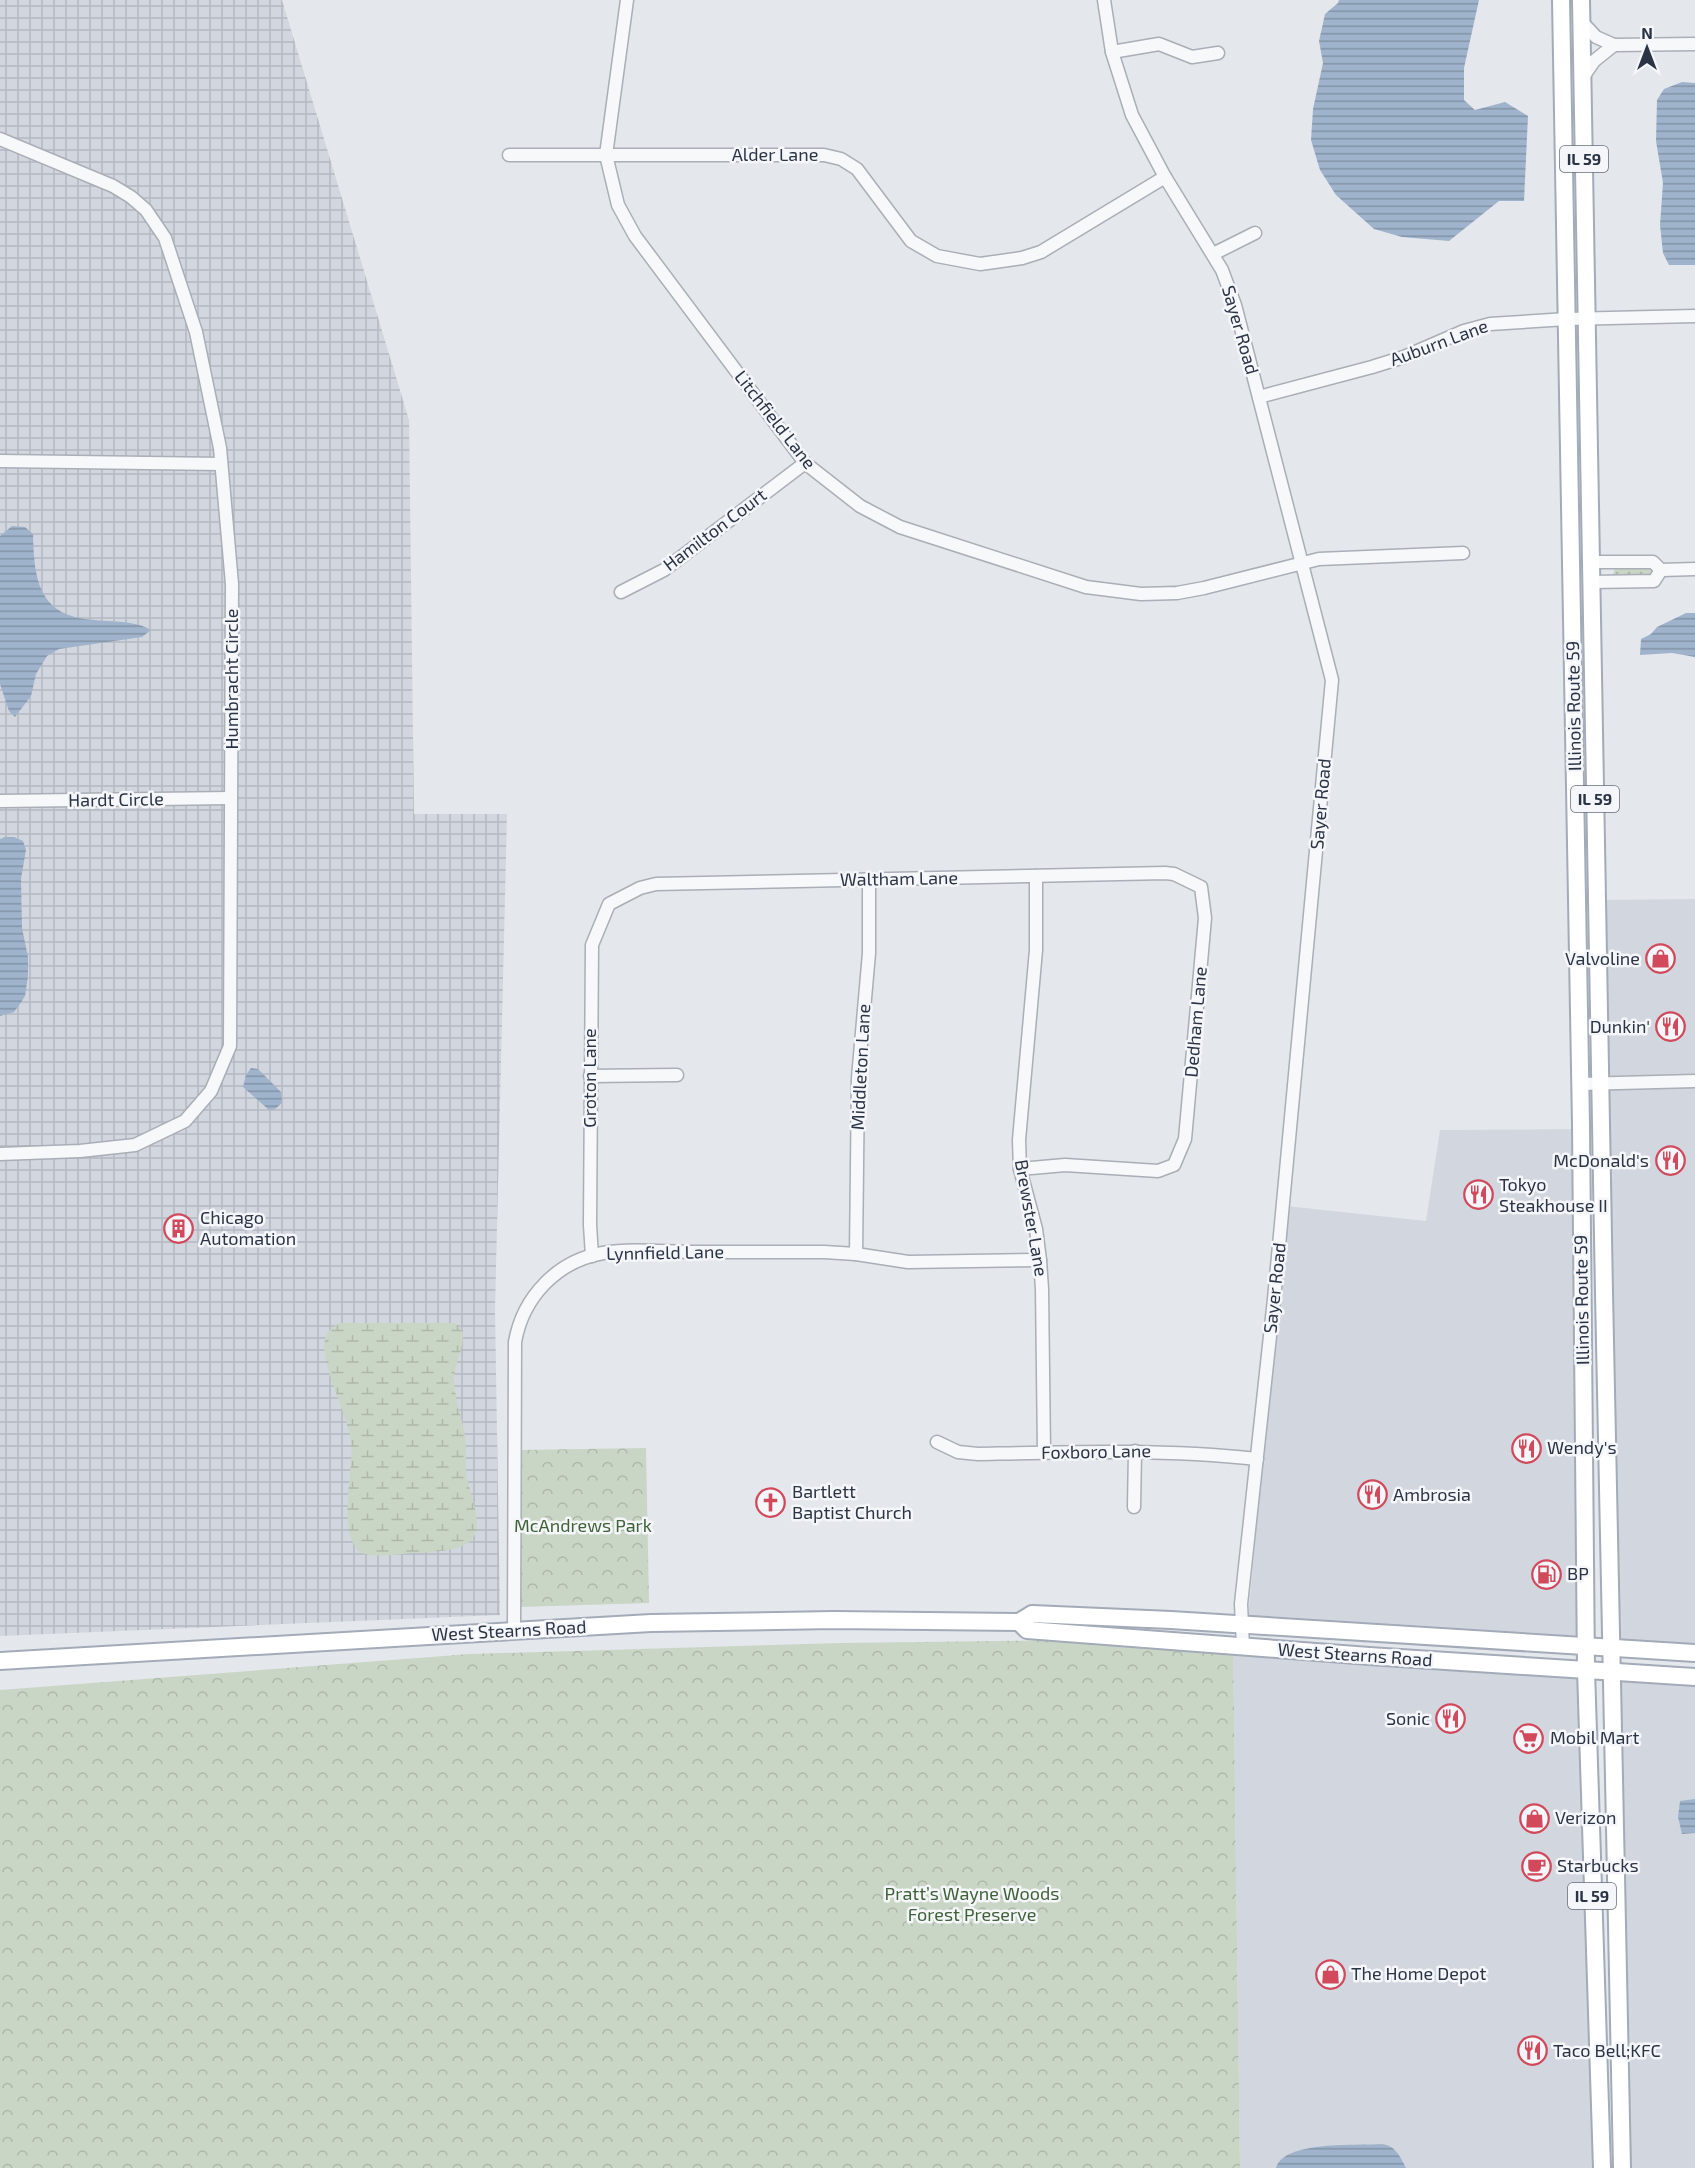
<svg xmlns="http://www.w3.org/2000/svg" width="1695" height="2168" viewBox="0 0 1695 2168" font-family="'Exo 2',sans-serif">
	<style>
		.built { fill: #d2d6de }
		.industrial { fill: url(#industrial-grid) }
		.grass { fill: url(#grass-dots) }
		.wetland { fill: url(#wetland-marsh) }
		.park { fill: url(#park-crowns) }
		.water { fill: url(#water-rules) }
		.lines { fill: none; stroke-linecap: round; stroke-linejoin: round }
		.minor-casing { stroke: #a9aeb7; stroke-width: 15 }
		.major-casing { stroke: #a3abb8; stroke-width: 20 }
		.minor { stroke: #f7f8fa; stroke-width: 12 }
		.major { stroke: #fff; stroke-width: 16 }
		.labels { text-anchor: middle; stroke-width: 5; stroke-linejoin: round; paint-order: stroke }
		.shield { fill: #f4f6f9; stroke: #676e7b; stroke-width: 1.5 }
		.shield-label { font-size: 16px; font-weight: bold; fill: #2b3445 }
		.street-label { font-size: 18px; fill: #2b3445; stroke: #f4f6f9 }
		.poi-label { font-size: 18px; fill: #2b3445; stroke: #f4f6f9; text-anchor: start }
		.park-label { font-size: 18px; fill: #3f6138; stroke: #f4f6f9 }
	</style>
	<defs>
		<pattern id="industrial-grid" width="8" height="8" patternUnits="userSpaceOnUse" patternTransform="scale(1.5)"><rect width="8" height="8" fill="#d2d6de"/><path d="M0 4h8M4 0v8" fill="none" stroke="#b4b8c0"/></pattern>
		<pattern id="grass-dots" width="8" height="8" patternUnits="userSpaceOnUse" patternTransform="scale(1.5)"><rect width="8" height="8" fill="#c9d6c5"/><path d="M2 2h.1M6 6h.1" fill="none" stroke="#adb8ab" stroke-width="1.8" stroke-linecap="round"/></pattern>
		<pattern id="wetland-marsh" width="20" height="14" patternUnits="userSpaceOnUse" patternTransform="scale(1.5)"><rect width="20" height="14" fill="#c9d6c5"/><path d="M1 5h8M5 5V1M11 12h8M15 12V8" fill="none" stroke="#adb8ab"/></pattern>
		<pattern id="park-crowns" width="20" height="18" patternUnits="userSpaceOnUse" patternTransform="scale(1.5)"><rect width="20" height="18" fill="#c9d6c5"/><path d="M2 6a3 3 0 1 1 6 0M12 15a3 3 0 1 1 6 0" fill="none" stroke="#adb8ab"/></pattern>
		<pattern id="water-rules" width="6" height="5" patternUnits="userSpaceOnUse" patternTransform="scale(1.5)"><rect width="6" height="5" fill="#9fb4cc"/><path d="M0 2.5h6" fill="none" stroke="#8293a7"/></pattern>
	</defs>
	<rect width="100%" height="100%" fill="#e4e7ec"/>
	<g class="built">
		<path d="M 1695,899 L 1695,1077 L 1606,1080 L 1602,900 Z"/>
		<path d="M 1695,1085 L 1695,1661 L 1616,1656 L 1606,1087 Z"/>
		<path d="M 1579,1129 L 1588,1653 L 1247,1630 L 1286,1206 L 1426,1221 L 1440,1130 Z"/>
		<path d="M 1233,1638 L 1586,1664 L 1596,2168 L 1240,2168 Z"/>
		<path d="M 1616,1664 L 1695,1669 L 1695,2168 L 1628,2168 Z"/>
	</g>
	<path class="industrial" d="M 0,0 L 282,0 L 409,420 L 414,814 L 507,814 L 495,1310 L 500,1615 L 0,1636 Z"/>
	<path class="grass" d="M 1650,567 L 1653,571 L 1649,575 L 1616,576 L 1613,574 L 1615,568 Z"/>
	<path class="wetland" d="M 340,1323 L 455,1323 L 462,1329 C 466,1345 455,1361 454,1378 C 454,1397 462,1417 465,1436 C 467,1448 465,1460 466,1472 C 468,1490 484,1522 473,1538 C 464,1552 428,1552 413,1553 C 400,1554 369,1559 359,1551 C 336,1529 355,1469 351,1440 C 347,1414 319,1361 325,1339 C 327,1331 333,1327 340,1323 Z"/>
	<g class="park">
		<path d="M 646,1448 L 649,1603 L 520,1607 L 520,1450 Z"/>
		<path d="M 1233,1638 L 1240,2168 L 0,2168 L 0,1690 L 470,1654 L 842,1643 Z"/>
	</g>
	<g class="water">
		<path d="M 1339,0 L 1479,0 L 1464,68 L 1464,100 L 1475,110 L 1505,102 L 1528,116 L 1524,201 L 1499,201 L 1449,241 L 1402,237 L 1374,229 L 1336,195 L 1320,170 L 1311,140 L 1313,109 L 1323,63 L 1319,41 L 1325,14 L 1338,3 Z"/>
		<path d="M 1682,82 L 1695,83 L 1695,265 L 1669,265 L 1663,253 L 1660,225 L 1663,183 L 1656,141 L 1657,100 L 1664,89 Z"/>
		<path d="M 12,526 L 25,527 L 33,534 C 34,568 35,607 75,617 C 85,620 97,620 107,621 C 124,622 136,622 151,630 L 142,637 L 59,649 L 47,656 L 36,674 L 31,696 L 15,717 L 9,711 L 0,684 L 0,536 Z"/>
		<path d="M 1686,613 L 1695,613 L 1695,657 L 1672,653 L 1640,655 L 1641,639 L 1651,634 L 1657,627 Z"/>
		<path d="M 5,837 L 14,837 L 23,841 L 26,850 L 21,879 L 22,928 L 28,957 L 28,976 L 25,996 L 20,1004 L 14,1012 L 0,1016 L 0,839 Z"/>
		<path d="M 251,1068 L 258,1069 L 281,1092 L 282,1103 L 275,1109 L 269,1110 L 243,1087 L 246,1075 Z"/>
		<path d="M 1695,1799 L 1695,1833 L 1682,1834 L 1678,1817 L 1680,1801 Z"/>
		<path d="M 1381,2144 C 1395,2145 1400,2156 1406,2168 L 1276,2168 C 1284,2140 1358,2146 1381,2144 Z"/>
	</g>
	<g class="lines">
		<defs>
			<g id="minor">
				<path d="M 627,0 L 606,155 L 618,205 L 635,236 L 805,463 L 860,506 L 900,527 L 1086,587 L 1141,594 L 1177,593 L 1204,588 L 1319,559 L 1463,553"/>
				<path d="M 1104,0 L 1112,52 L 1132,115 L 1165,177 L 1222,270 L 1235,305 L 1332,680 L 1274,1299 L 1241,1604 L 1243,1647"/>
				<path d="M 1581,21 L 1596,37 L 1614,45 L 1695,44"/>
				<path d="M 1112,52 L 1159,44 L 1192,57 L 1218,53"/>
				<path d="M 1583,77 L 1594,61 L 1614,45"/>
				<path d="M 0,139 L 113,186 L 131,197 L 146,210 L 165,238 L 196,332 L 220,448 L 232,584 L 230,1046 L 211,1091 L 185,1121 L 135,1145 L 80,1151 L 0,1154"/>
				<path d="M 509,155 L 824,155 L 841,159 L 857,169 L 911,241 L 937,256 L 980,264 L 1022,258 L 1041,252 L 1165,177"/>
				<path d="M 1213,254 L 1255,233"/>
				<path d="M 1259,397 L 1372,367 L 1404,357 L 1464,331 L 1490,324 L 1567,319 L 1695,316"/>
				<path d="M 0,461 L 221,464"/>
				<path d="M 1591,562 L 1653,562 L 1661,570"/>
				<path d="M 1661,570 L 1695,569"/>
				<path d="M 1591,582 L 1654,581 L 1661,570"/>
				<path d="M 621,592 L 664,570 L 805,463"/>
				<path d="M 0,801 L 231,798"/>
				<path d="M 1036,876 L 1036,950 L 1019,1140 L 1020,1169 L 1036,1229 L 1040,1260 L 1042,1289 L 1044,1453"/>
				<path d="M 590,1076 L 677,1075"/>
				<path d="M 1580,1084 L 1695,1081"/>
				<path d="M 856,1254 L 858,1078 L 869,953 L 869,879"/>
				<path d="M 592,1256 L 590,1225 L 592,945 L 609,904 L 640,888 L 656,884 L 1165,873 L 1174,874 L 1201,887 L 1205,918 L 1185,1139 L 1174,1165 L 1158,1171 L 1065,1165 L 1020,1169"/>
				<path d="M 937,1442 L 958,1452 L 978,1454 C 1071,1452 1164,1449 1257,1459"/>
				<path d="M 1134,1507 L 1135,1451"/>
				<path d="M 514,1630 L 515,1342 C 523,1297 557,1261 603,1253 C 632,1248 665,1252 695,1252 C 738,1252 781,1252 824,1252 L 856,1254 L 908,1262 L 1040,1260"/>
			</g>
			<g id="major">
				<path d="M 1561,0 L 1581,1124 L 1586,1670 L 1602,2168"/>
				<path d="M 1581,0 L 1604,1293 L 1622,2168"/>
				<path d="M 1019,1622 L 1027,1630 L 1369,1656 L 1695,1677"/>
				<path d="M 0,1661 L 651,1623 L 834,1620 L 1019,1622 L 1032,1614 L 1171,1620 L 1695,1653"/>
			</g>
		</defs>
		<use href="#minor" class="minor-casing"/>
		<use href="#major" class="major-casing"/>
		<use href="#minor" class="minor"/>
		<use href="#major" class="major"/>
	</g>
	<defs>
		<symbol id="shop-ring" viewBox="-11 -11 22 22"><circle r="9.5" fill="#f4f6f9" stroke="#d1495b" stroke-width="1.5"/><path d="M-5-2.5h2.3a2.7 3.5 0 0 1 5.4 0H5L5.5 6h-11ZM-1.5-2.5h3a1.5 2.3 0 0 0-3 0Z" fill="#d1495b"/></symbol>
		<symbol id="restaurant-ring" viewBox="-11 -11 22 22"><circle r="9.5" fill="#f4f6f9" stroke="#d1495b" stroke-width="1.5"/><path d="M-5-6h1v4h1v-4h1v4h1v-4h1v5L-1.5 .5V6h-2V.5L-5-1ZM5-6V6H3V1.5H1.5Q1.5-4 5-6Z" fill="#d1495b"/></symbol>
		<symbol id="building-ring" viewBox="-11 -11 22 22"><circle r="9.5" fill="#f4f6f9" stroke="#d1495b" stroke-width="1.5"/><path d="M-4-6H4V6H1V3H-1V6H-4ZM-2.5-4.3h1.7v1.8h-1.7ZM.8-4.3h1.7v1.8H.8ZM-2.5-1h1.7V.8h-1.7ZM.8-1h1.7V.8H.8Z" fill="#d1495b"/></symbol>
		<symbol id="church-ring" viewBox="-11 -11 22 22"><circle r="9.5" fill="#f4f6f9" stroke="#d1495b" stroke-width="1.5"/><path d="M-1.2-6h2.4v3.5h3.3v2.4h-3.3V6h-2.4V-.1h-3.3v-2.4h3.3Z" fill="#d1495b"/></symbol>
		<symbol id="fuel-ring" viewBox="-11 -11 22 22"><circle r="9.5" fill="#f4f6f9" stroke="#d1495b" stroke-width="1.5"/><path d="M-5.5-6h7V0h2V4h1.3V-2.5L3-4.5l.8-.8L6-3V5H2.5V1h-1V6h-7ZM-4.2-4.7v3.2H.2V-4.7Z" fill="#d1495b"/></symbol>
		<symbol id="supermarket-ring" viewBox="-11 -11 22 22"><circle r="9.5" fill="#f4f6f9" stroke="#d1495b" stroke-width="1.5"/><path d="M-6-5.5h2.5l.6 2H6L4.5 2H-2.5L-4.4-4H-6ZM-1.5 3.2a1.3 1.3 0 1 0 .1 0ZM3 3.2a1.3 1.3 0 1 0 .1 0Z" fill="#d1495b"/></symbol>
		<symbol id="cafe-ring" viewBox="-11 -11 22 22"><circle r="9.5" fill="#f4f6f9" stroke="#d1495b" stroke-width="1.5"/><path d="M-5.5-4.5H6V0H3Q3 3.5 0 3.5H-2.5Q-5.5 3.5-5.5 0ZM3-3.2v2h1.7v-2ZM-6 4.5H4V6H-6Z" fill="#d1495b"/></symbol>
	</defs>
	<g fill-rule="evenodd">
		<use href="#shop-ring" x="1644" y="942" width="33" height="33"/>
		<use href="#restaurant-ring" x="1654" y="1010" width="33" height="33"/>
		<use href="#restaurant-ring" x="1654" y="1144" width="33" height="33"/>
		<use href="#restaurant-ring" x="1462" y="1178" width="33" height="33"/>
		<use href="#building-ring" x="162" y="1212" width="33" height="33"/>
		<use href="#restaurant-ring" x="1510" y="1432" width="33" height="33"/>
		<use href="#restaurant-ring" x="1356" y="1478" width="33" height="33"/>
		<use href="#church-ring" x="754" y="1486" width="33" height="33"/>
		<use href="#fuel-ring" x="1530" y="1558" width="33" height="33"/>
		<use href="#restaurant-ring" x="1434" y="1702" width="33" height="33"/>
		<use href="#supermarket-ring" x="1512" y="1722" width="33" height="33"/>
		<use href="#shop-ring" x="1518" y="1802" width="33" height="33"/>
		<use href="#cafe-ring" x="1520" y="1850" width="33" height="33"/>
		<use href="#shop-ring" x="1314" y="1958" width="33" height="33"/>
		<use href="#restaurant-ring" x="1516" y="2034" width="33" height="33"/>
	</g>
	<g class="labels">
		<g class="shield">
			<rect x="1560" y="146" width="48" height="26" rx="4.5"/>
			<rect x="1571" y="786" width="48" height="26" rx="4.5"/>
			<rect x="1568" y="1883" width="48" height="26" rx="4.5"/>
		</g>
		<g class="shield-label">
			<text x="1584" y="165">IL 59</text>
			<text x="1595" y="805">IL 59</text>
			<text x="1592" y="1902">IL 59</text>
		</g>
		<g class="street-label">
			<text x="775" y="161">Alder Lane</text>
			<text transform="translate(1240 330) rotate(74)" y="6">Sayer Road</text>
			<text transform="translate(1439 343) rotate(-20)" y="6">Auburn Lane</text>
			<text transform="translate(775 420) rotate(52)" y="6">Litchfield Lane</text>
			<text transform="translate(715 530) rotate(-37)" y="6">Hamilton Court</text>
			<text transform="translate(232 679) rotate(-90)" y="6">Humbracht Circle</text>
			<text transform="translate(1574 706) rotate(-91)" y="6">Illinois Route 59</text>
			<text transform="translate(116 800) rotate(-1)" y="6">Hardt Circle</text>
			<text transform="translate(1321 804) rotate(-85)" y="6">Sayer Road</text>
			<text transform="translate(899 879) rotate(-1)" y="6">Waltham Lane</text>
			<text transform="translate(1196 1022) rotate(-85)" y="6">Dedham Lane</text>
			<text transform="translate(861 1067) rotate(-87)" y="6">Middleton Lane</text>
			<text transform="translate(590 1078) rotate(-90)" y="6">Groton Lane</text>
			<text transform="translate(1031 1218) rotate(80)" y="6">Brewster Lane</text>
			<text transform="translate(665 1253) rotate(-1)" y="6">Lynnfield Lane</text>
			<text transform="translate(1275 1288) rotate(-84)" y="6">Sayer Road</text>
			<text transform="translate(1582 1300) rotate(-91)" y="6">Illinois Route 59</text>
			<text transform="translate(1096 1452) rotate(-1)" y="6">Foxboro Lane</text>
			<text transform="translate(509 1631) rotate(-3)" y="6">West Stearns Road</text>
			<text transform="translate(1355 1655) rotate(4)" y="6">West Stearns Road</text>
		</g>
		<g class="poi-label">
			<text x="1640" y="965" text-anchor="end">Valvoline</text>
			<text x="1650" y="1033" text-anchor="end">Dunkin'</text>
			<text x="1649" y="1167" text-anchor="end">McDonald's</text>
			<text x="1499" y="1191">Tokyo<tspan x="1499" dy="21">Steakhouse II</tspan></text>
			<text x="200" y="1224">Chicago<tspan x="200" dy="21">Automation</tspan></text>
			<text x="1547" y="1454">Wendy's</text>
			<text x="792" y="1498">Bartlett<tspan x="792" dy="21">Baptist Church</tspan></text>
			<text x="1393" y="1501">Ambrosia</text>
			<text x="1567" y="1580">BP</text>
			<text x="1430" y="1725" text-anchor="end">Sonic</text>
			<text x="1550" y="1744">Mobil Mart</text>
			<text x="1555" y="1824">Verizon</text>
			<text x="1557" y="1872">Starbucks</text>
			<text x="1351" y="1980">The Home Depot</text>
			<text x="1553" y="2057">Taco Bell;KFC</text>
		</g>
		<g class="park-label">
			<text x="583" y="1532">McAndrews Park</text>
			<text x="972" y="1900">Pratt’s Wayne Woods<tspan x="972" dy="21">Forest Preserve</tspan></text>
		</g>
	</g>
	<g transform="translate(1647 48)" stroke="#f4f6f9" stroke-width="4.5" paint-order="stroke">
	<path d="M0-4.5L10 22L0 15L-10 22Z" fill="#2b3445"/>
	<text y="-9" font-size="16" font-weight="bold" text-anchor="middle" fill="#2b3445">N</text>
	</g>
</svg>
